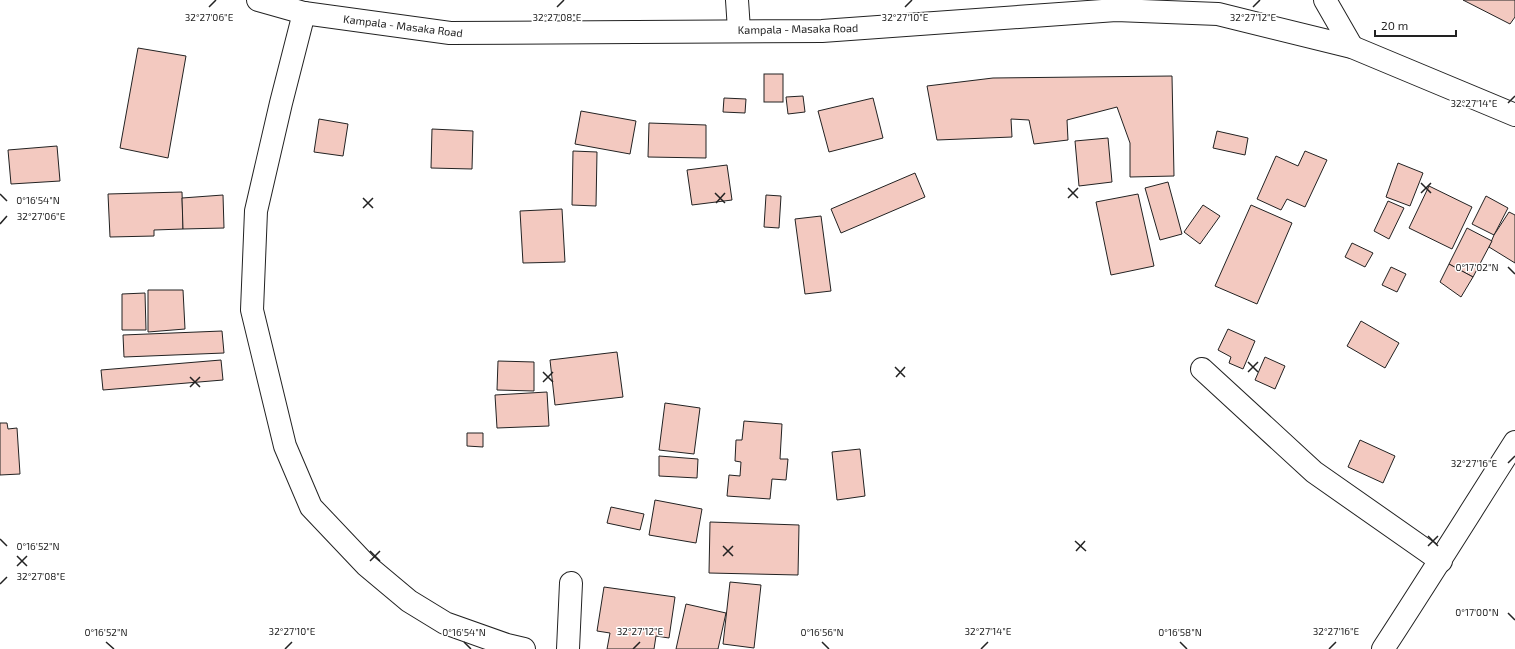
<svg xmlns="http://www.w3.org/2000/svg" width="1515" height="649" viewBox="0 0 1515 649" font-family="'Exo 2',sans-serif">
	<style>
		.building { fill: #f3c9c0; stroke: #222 }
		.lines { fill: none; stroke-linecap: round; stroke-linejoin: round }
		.minor-casing { stroke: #222; stroke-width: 24 }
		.major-casing { stroke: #222; stroke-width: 24 }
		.minor { stroke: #fff; stroke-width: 22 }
		.major { stroke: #fff; stroke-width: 22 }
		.ticks { fill: none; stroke: #222; stroke-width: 1.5 }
		.labels { text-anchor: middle; stroke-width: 3; stroke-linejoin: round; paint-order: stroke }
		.street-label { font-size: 11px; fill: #222; stroke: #fff }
		.ticks-label { font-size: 10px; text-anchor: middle; fill: #222; stroke: #fff; stroke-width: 3; stroke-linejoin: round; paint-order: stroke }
	</style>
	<rect width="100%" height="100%" fill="#fff"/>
	<g class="building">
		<path d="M 1463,0 L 1515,0 L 1515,17 L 1510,24 Z"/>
		<path d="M 138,48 L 186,56 L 168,158 L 120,148 Z"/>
		<rect x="764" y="74" width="19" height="28"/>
		<path d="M 1172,76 L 1174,176 L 1130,177 L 1130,143 L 1117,107 L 1067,120 L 1068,140 L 1034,144 L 1029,120 L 1011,119 L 1012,137 L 937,140 L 927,86 L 993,78 Z"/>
		<path d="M 803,96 L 805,112 L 788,114 L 786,97 Z"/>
		<path d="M 724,98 L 746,99 L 745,113 L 723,112 Z"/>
		<path d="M 873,98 L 883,138 L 829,152 L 818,111 Z"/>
		<path d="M 581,111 L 636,121 L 630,154 L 575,144 Z"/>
		<path d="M 319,119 L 348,124 L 343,156 L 314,152 Z"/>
		<path d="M 649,123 L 706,125 L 706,158 L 648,157 Z"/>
		<path d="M 432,129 L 473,131 L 472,169 L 431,168 Z"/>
		<path d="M 1217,131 L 1248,138 L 1245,155 L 1213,148 Z"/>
		<path d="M 1108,138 L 1112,182 L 1079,186 L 1075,141 Z"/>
		<path d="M 57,146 L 60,181 L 11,184 L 8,150 Z"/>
		<path d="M 573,151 L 597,152 L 596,206 L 572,205 Z"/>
		<path d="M 1305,151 L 1327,160 L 1305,207 L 1287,199 L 1281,210 L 1257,199 L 1276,156 L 1298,166 Z"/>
		<path d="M 1398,163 L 1423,173 L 1410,206 L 1386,197 Z"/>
		<path d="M 727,165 L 732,200 L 692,205 L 687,170 Z"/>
		<path d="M 915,173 L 925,197 L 841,233 L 831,209 Z"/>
		<path d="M 1168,182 L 1182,234 L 1160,240 L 1145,188 Z"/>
		<path d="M 1429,186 L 1472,207 L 1452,249 L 1409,228 Z"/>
		<path d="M 182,192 L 183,229 L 154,230 L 154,236 L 110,237 L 108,194 Z"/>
		<path d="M 1138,194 L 1154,266 L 1111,275 L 1096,202 Z"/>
		<path d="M 223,195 L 224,228 L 183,229 L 182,198 Z"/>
		<path d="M 766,195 L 781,196 L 779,228 L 764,227 Z"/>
		<path d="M 1486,196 L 1508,208 L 1494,235 L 1472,224 Z"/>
		<path d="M 1388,201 L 1404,208 L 1389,239 L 1374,231 Z"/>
		<path d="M 1203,205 L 1220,216 L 1200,244 L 1184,232 Z"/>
		<path d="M 1251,205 L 1292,223 L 1257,304 L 1215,286 Z"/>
		<path d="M 562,209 L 565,262 L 523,263 L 520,211 Z"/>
		<path d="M 1509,212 L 1515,215 L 1515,263 L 1489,247 L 1494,235 Z"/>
		<path d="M 821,216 L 831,291 L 805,294 L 795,219 Z"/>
		<path d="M 1467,228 L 1492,241 L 1473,277 L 1449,264 Z"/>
		<path d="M 1352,243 L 1373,253 L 1365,267 L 1345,257 Z"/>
		<path d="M 1449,264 L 1473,277 L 1461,297 L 1440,282 Z"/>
		<path d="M 1391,267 L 1406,274 L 1397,292 L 1382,285 Z"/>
		<path d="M 148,290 L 183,290 L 185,329 L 148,332 Z"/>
		<path d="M 145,293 L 146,330 L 122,330 L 122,294 Z"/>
		<path d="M 1361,321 L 1399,343 L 1385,368 L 1347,346 Z"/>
		<path d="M 1228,329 L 1255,341 L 1243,369 L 1229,363 L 1231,357 L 1218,350 Z"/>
		<path d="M 222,331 L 224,353 L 124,357 L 123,335 Z"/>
		<path d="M 617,352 L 623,397 L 555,405 L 550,360 Z"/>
		<path d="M 1265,357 L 1285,366 L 1275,389 L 1255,380 Z"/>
		<path d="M 221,360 L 223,380 L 103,390 L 101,370 Z"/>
		<path d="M 498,361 L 534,362 L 534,391 L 497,390 Z"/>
		<path d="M 547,392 L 549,426 L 497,428 L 495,395 Z"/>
		<path d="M 665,403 L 700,408 L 694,454 L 659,450 Z"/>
		<path d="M 744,421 L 782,424 L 780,459 L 788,459 L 786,480 L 772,479 L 770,499 L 727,496 L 729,475 L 740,476 L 741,462 L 735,461 L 736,440 L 742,440 Z"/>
		<path d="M 0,423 L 7,423 L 8,429 L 17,428 L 20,474 L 0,475 Z"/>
		<path d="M 467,433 L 483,433 L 483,447 L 467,446 Z"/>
		<path d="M 1360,440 L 1395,456 L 1383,483 L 1348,467 Z"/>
		<path d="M 860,449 L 865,496 L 837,500 L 832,452 Z"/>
		<path d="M 659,456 L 698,459 L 697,478 L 659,476 Z"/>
		<path d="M 655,500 L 702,509 L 696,543 L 649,535 Z"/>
		<path d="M 611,507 L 644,514 L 640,530 L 607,523 Z"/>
		<path d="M 710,522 L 799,525 L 798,575 L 709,573 Z"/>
		<path d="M 730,582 L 761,585 L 754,648 L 723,644 Z"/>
		<path d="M 604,587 L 675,597 L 669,638 L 656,636 L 654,649 L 607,649 L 610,633 L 597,631 Z"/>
		<path d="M 686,604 L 726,613 L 718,649 L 676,649 Z"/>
	</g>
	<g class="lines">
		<defs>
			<g id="minor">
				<path d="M 737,0 L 739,30"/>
				<path d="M 1325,0 L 1352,47"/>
				<path d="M 304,13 L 281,103 L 256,211 L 252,310 L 285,446 L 311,507 L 366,565 L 409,601 L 445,623 L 507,645 L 524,649"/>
				<path d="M 1202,369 L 1314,472 L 1441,561"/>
				<path d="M 568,649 L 571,583"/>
				<path d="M 1383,649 C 1428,580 1471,511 1515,442"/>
			</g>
			<path id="major" d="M 258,0 L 304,13 L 450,33 L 822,31 L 1116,10 L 1218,14 L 1352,47 L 1515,115"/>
		</defs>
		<use href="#minor" class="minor-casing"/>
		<use href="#major" class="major-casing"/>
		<use href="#minor" class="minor"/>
		<use href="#major" class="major"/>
	</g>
	<path class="ticks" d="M 209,7 L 216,0M 557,7 L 564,0M 905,7 L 912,0M 1253,7 L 1260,0M 1508,103 L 1515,96M 1421,183 L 1431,193M 1068,188 L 1078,198M 715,193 L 725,203M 1421,193 L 1431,183M 0,194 L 7,201M 363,198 L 373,208M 1068,198 L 1078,188M 716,203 L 725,193M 363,208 L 373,198M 0,224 L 7,216M 1508,267 L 1515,274M 1248,362 L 1258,372M 895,367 L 905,377M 543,372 L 553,382M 1248,372 L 1258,362M 190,377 L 200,387M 896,377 L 905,367M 543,382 L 553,372M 190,387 L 200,377M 1508,463 L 1515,456M 1428,536 L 1438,546M 0,539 L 7,546M 1075,541 L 1086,551M 723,546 L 733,556M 1428,546 L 1438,536M 370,551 L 380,561M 1076,551 L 1085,541M 17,556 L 27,566M 723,556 L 733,546M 370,561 L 380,551M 17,566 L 27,556M 0,584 L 7,577M 1508,613 L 1515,620M 106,642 L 114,649M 464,642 L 471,649M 822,642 L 829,649M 1180,642 L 1187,649M 285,649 L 292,642M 633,649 L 640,642M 981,649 L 988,642M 1329,649 L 1336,642"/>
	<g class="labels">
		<g class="street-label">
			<text transform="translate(403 26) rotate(7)" y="4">Kampala - Masaka Road</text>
			<text transform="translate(798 29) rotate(-1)" y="4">Kampala - Masaka Road</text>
		</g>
	</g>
	<g class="ticks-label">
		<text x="209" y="21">32°27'06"E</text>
		<text x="557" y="21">32°27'08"E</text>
		<text x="905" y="21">32°27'10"E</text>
		<text x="1253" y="21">32°27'12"E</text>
		<text x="1474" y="107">32°27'14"E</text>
		<text x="38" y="204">0°16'54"N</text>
		<text x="41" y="220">32°27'06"E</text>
		<text x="1477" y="271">0°17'02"N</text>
		<text x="1474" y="467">32°27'16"E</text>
		<text x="38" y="550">0°16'52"N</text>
		<text x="41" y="580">32°27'08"E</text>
		<text x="1477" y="616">0°17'00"N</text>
		<text x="292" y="635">32°27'10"E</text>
		<text x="640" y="635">32°27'12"E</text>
		<text x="988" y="635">32°27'14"E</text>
		<text x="1336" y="635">32°27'16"E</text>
		<text x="106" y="636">0°16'52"N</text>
		<text x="464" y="636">0°16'54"N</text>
		<text x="822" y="636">0°16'56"N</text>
		<text x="1180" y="636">0°16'58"N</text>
	</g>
	<path d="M1375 30v6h81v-6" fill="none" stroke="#222222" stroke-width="2"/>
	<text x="1381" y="30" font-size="12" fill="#222222" stroke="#ffffff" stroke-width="3" paint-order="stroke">20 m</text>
</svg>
